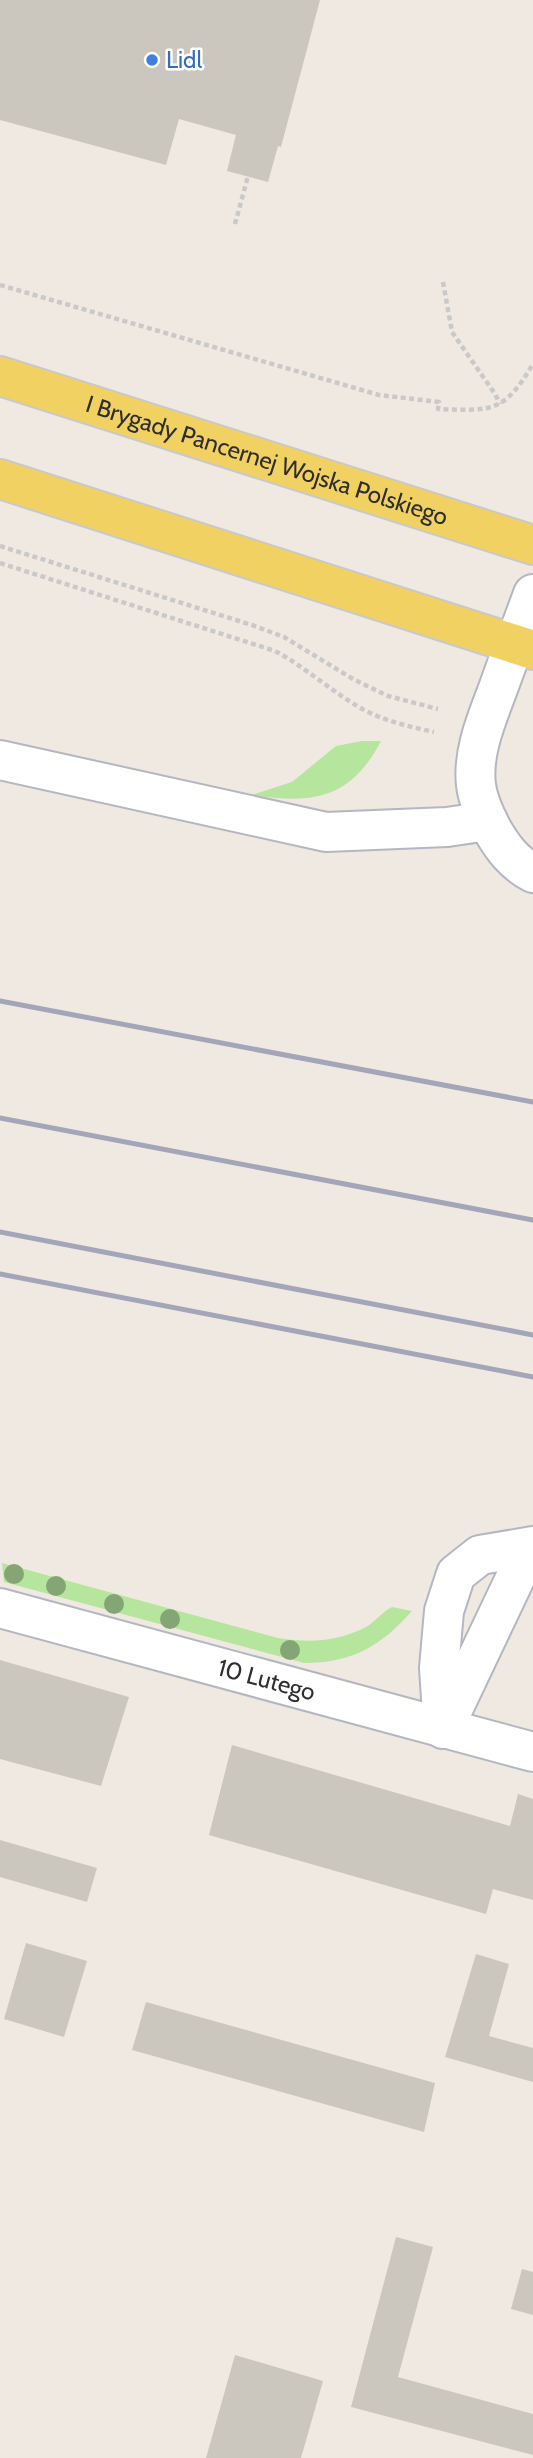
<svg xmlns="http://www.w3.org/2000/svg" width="533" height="2458" viewBox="0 0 533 2458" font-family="Cabin,sans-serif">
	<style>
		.green { fill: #b6e59e }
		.building { fill: #cbc7bf }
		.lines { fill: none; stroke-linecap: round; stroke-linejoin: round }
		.minor-casing { stroke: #b4b7c1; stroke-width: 42 }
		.major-casing { stroke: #c9c9c9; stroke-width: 42 }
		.path { stroke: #c9c9c9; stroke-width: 4.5; stroke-dasharray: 5 3.5; stroke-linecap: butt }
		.minor { stroke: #fff; stroke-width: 38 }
		.major { stroke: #f2d163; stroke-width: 38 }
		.rail { stroke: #a3a6b8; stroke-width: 5 }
		.tree { fill: #84a574 }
		.shop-dot { fill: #3f7fe0; stroke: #fff; stroke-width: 2.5 }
		.labels { text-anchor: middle; stroke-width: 5; stroke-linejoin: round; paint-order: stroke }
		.shop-label { font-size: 24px; fill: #366cbe; stroke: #fff; text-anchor: start }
		.street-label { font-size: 24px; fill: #2e2e2e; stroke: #fff }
	</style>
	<rect width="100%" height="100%" fill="#efe9e1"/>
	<g class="green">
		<path d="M 362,741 L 381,741 C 350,800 312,804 252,795 L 292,782 L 336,746 Z"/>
		<path d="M 2,1563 L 278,1638 C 309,1643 337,1642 366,1627 C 375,1622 382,1612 392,1607 L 412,1611 C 381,1646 352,1663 304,1663 L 4,1582 Z"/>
	</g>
	<g class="building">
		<path d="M 0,0 L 320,0 L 281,147 L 278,146 L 268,182 L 227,171 L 236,135 L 179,119 L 166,165 L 0,120 Z"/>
		<path d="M 0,1660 L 129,1697 L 101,1786 L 0,1759 Z"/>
		<path d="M 232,1745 L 510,1826 L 518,1794 L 533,1799 L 533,1900 L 493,1889 L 486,1914 L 209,1835 Z"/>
		<path d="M 0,1840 L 97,1868 L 87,1902 L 0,1877 Z"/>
		<path d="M 26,1943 L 87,1961 L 64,2037 L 4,2019 Z"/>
		<path d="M 476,1954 L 509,1964 L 489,2036 L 533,2048 L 533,2082 L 445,2057 Z"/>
		<path d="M 146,2002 L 435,2083 L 424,2132 L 132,2050 Z"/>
		<path d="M 396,2237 L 433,2247 L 398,2377 L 533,2414 L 533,2455 L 351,2407 Z"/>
		<path d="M 522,2269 L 533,2272 L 533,2315 L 511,2309 Z"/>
		<path d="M 235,2355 L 323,2381 L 301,2458 L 206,2458 Z"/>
	</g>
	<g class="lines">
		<defs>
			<g id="minor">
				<path d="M 533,594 C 522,624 510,655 499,686 C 488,716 472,751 476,785 C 478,801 485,816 493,831 C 503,848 514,863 533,873"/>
				<path d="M 0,760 L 326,832 L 447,827 L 488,821"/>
				<path id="s1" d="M 0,1608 L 533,1752"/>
				<path d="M 444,1728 L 530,1547"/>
				<path d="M 443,1729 L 439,1668 L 444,1611 L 456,1574 L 480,1555 L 533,1546"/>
			</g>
			<g id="major">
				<path id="s2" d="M 0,376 L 533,545"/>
				<path d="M 0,479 L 533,650"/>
			</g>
		</defs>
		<use href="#minor" class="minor-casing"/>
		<use href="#major" class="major-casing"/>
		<g class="path">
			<path d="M 235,224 L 248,176"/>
			<path d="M 443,282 L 452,332 L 495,394 L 500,404"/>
			<path d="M 0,285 L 379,395 L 439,402 L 438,409 C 492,411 504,413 533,364"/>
			<path d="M 0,546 L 252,625 L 284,637 L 353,679 L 388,696 L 438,709"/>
			<path d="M 0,563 L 275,651 C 307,668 334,694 366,711 C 388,722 411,727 434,732"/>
		</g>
		<use href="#minor" class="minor"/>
		<use href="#major" class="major"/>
		<g class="rail">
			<path d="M 0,1001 L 533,1102"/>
			<path d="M 0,1118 L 533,1220"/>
			<path d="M 0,1232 L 533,1335"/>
			<path d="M 0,1274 L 533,1377"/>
		</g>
	</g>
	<g class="tree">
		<circle cx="14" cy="1574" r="10"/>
		<circle cx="56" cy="1586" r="10"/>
		<circle cx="114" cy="1604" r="10"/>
		<circle cx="170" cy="1619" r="10"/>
		<circle cx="290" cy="1650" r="10"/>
	</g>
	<circle class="shop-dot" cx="152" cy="60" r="7"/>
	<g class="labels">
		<g class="shop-label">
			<text x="166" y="68">Lidl</text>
		</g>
		<g class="street-label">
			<text dy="8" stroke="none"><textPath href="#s2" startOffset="280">I Brygady Pancernej Wojska Polskiego</textPath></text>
			<text dy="8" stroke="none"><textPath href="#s1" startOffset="276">10 Lutego</textPath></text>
		</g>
	</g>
</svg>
